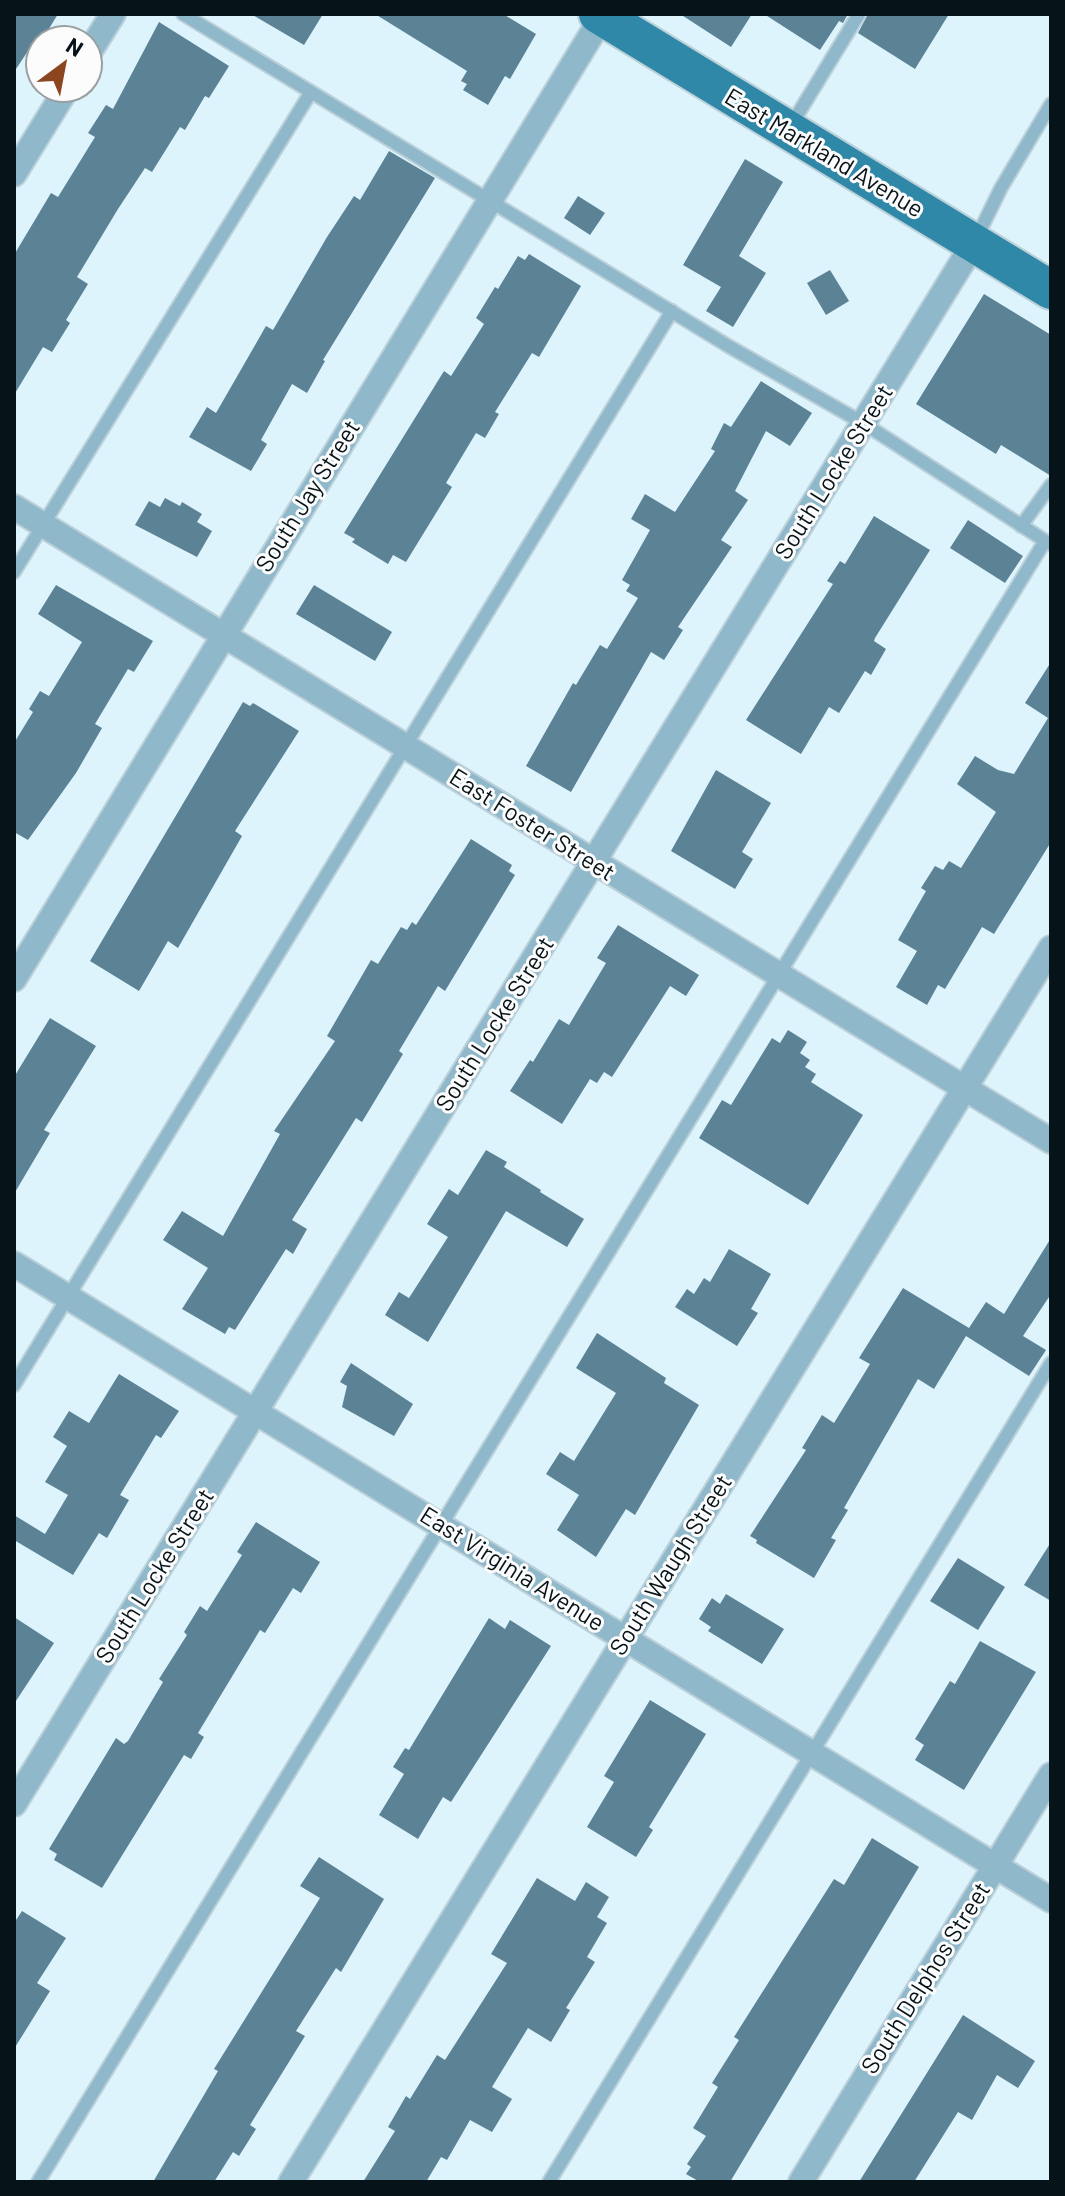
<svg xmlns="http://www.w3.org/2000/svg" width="1065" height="2196" viewBox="0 0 1065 2196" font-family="Barlow,sans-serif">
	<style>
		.building { fill: #5b8395 }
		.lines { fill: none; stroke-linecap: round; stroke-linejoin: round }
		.service-casing { stroke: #bbd0d8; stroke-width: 16 }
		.minor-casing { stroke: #bbd0d8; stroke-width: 28 }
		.primary-casing { stroke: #bbd0d8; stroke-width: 42 }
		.service { stroke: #8fb8ca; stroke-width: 12 }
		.minor { stroke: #8fb8ca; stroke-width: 24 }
		.primary { stroke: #2f88a8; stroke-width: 38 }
		.labels { text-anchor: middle; stroke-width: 6; stroke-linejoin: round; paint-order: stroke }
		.street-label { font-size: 24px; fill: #061318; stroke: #fcfcfc }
	</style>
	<rect width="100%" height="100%" fill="#ddf4fd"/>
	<g class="building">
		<path d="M 14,14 L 58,14 L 39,45 L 34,42 L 14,72 Z"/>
		<path d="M 251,14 L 323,14 L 304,45 Z"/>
		<path d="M 375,14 L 503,14 L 536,34 L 510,79 L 505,76 L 488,105 L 463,90 L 467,84 L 461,81 L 467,71 Z"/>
		<path d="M 680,14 L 752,14 L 731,47 Z"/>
		<path d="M 764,14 L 848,14 L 843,23 L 839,21 L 820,50 Z"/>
		<path d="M 868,14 L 949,14 L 915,69 L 858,33 Z"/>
		<path d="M 159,22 L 229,66 L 209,98 L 205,96 L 185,130 L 180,127 L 152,172 L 145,168 L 118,209 L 77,277 L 88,284 L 66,320 L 70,323 L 52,352 L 43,347 L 14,395 L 14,255 L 51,193 L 58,197 L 95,137 L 88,133 L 106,105 L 113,109 Z"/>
		<path d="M 389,151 L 435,178 L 323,360 L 325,361 L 307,393 L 292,384 L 261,440 L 267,444 L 251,471 L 189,437 L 207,407 L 216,413 L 266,326 L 273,330 L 327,237 L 354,196 L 360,200 Z"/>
		<path d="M 745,159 L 783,182 L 739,256 L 766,273 L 733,327 L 706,311 L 721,287 L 683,265 Z"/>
		<path d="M 578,196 L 605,213 L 590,235 L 564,218 Z"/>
		<path d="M 529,254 L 581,286 L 539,357 L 532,353 L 495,412 L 499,414 L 485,438 L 476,433 L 446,483 L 452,487 L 406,562 L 393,555 L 388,564 L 352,542 L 355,539 L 344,533 L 444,371 L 451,376 L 484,324 L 476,318 L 495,287 L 498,289 L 518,256 L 525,260 Z"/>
		<path d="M 830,270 L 849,301 L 826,315 L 807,283 Z"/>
		<path d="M 984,294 L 1051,335 L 1051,476 L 1001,445 L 996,454 L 916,404 Z"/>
		<path d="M 761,381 L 812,413 L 790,446 L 766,431 L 735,491 L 748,500 L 721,540 L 732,547 L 678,627 L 683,630 L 664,660 L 651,652 L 571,792 L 526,766 L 573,683 L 576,685 L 600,645 L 607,649 L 638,598 L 626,591 L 630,585 L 622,580 L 650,530 L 631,519 L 645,494 L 675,512 L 715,451 L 711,449 L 724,423 L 731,427 Z"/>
		<path d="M 165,498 L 180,506 L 182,502 L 202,514 L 197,522 L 212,531 L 197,557 L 135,525 L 149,501 L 160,507 Z"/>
		<path d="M 874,516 L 930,550 L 875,638 L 874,641 L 886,649 L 871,675 L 865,671 L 839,713 L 829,707 L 801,754 L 746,720 L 833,584 L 827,581 L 840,561 L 845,564 Z"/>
		<path d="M 968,520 L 1023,556 L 1005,583 L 950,548 Z"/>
		<path d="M 56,585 L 153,641 L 134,672 L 128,669 L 95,724 L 102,728 L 76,773 L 28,840 L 14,832 L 14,743 L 33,712 L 29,709 L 40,691 L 49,696 L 82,642 L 38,614 Z"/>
		<path d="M 314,585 L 392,632 L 375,661 L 296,614 Z"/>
		<path d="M 1051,662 L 1051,842 L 994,934 L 982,927 L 945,989 L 938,985 L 927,1005 L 896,987 L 917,951 L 898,940 L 926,891 L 921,888 L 935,866 L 943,870 L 949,861 L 961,868 L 996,812 L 957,784 L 975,756 L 998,770 L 1014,774 L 1048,718 L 1025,703 Z"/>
		<path d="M 243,702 L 250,706 L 253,703 L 299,731 L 235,831 L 242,836 L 178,948 L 168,941 L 139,991 L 90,961 Z"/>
		<path d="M 716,770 L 771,803 L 742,852 L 753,859 L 735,889 L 671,851 Z"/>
		<path d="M 471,839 L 512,865 L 509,871 L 515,875 L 445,991 L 438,986 L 399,1051 L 403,1054 L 362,1122 L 356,1118 L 292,1220 L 307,1229 L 293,1254 L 286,1249 L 235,1330 L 229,1327 L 225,1334 L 182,1309 L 208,1268 L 163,1240 L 182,1211 L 223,1236 L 280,1134 L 274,1131 L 335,1041 L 327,1036 L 371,960 L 378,964 L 401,927 L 407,930 L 412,922 L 416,925 Z"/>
		<path d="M 618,925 L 699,975 L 686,996 L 670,986 L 612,1077 L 604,1072 L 597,1083 L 590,1079 L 562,1124 L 510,1091 L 530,1060 L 533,1062 L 559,1019 L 569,1025 L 606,963 L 597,958 Z"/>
		<path d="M 50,1018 L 96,1046 L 44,1130 L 50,1133 L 14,1194 L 14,1077 Z"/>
		<path d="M 788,1030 L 807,1042 L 800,1053 L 810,1060 L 805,1067 L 816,1074 L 811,1082 L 863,1115 L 808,1205 L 699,1138 L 722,1100 L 731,1105 L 772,1038 L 780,1043 Z"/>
		<path d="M 486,1150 L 507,1162 L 504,1167 L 541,1190 L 540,1192 L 584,1219 L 567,1247 L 506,1211 L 428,1342 L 385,1315 L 399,1292 L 409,1298 L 448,1237 L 427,1224 L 449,1189 L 458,1195 Z"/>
		<path d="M 1051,1238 L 1051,1294 L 1023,1336 L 1046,1350 L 1029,1376 L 966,1336 L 934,1389 L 918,1379 L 844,1508 L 848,1510 L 831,1538 L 836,1540 L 814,1578 L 756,1543 L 757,1540 L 750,1536 L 806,1450 L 802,1448 L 822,1415 L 834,1423 L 870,1364 L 859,1358 L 903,1288 L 969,1328 L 986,1302 L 1004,1314 Z"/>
		<path d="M 729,1249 L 771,1274 L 751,1309 L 758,1313 L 737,1346 L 675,1307 L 687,1289 L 694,1294 L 704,1278 L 710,1282 Z"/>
		<path d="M 597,1333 L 666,1378 L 664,1383 L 699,1405 L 635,1515 L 626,1509 L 596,1557 L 557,1530 L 579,1495 L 546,1474 L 560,1452 L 574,1461 L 616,1393 L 576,1368 Z"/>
		<path d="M 351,1363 L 413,1404 L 394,1436 L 342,1407 L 347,1386 L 340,1382 Z"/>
		<path d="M 119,1374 L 179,1411 L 161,1438 L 156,1435 L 120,1495 L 129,1500 L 107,1538 L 99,1533 L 73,1575 L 14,1540 L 14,1515 L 45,1534 L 68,1495 L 45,1482 L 67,1446 L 53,1437 L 69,1411 L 89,1423 Z"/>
		<path d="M 256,1522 L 320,1562 L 301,1593 L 293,1588 L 265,1633 L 260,1630 L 198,1733 L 204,1737 L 191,1759 L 184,1755 L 102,1888 L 54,1860 L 57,1854 L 49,1849 L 116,1738 L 124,1744 L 128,1741 L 163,1682 L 159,1679 L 187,1635 L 184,1632 L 200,1606 L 207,1611 L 242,1555 L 237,1552 Z"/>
		<path d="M 1051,1542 L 1051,1601 L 1024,1585 Z"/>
		<path d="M 958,1558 L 1005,1587 L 978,1630 L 930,1601 Z"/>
		<path d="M 726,1594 L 784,1629 L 762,1664 L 708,1631 L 711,1627 L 699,1619 L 712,1598 L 720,1604 Z"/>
		<path d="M 14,1617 L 54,1643 L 14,1704 Z"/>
		<path d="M 489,1618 L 505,1629 L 510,1620 L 551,1646 L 451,1802 L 443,1797 L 418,1839 L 379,1815 L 404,1774 L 393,1767 L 405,1748 L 409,1750 Z"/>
		<path d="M 980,1641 L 1036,1672 L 964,1790 L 915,1760 L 924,1745 L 915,1739 L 950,1681 L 955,1684 Z"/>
		<path d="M 650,1700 L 706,1734 L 649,1827 L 653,1830 L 636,1857 L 587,1827 L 614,1782 L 604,1776 Z"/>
		<path d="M 872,1838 L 919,1867 L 730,2182 L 700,2182 L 686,2174 L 691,2167 L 687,2164 L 706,2136 L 693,2128 L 718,2087 L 712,2083 L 739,2040 L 734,2037 L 834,1879 L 844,1885 Z"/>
		<path d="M 319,1857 L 384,1899 L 341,1972 L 336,1968 L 296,2031 L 305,2036 L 250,2125 L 256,2129 L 239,2156 L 233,2152 L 214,2182 L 153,2182 L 218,2071 L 214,2069 L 320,1898 L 300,1886 Z"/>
		<path d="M 537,1878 L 575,1901 L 586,1882 L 609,1897 L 597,1917 L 607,1923 L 587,1957 L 595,1962 L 566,2008 L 570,2010 L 551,2042 L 528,2028 L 492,2087 L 512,2099 L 492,2132 L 470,2120 L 447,2160 L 441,2157 L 426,2182 L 363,2182 L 395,2131 L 388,2127 L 406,2096 L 410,2099 L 437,2055 L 445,2060 L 507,1963 L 491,1954 Z"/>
		<path d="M 22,1911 L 66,1938 L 37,1983 L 50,1991 L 14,2049 L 14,1923 Z"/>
		<path d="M 963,2015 L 1035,2061 L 1018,2088 L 997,2075 L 972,2120 L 958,2112 L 914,2182 L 859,2182 Z"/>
	</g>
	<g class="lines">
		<defs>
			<g id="service">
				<path d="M 183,14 L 730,347 L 863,423 L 1050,544"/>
				<path d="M 790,127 L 859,14"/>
				<path d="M 975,241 L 1001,188 L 1051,104"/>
				<path d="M 1021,526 L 1051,485"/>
				<path d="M 14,572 L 311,92"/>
				<path d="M 14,1385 L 672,311"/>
				<path d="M 38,2182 L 1045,541"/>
				<path d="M 549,2182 L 1051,1363"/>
			</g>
			<g id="minor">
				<path d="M 88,54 L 113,14"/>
				<path d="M 14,174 L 67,88"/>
				<path d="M 14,507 L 1051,1141"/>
				<path d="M 14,979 L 604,14"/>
				<path d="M 14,1264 L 1051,1900"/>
				<path d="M 14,1804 L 974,243"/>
				<path d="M 291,2182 L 1051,948"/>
				<path d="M 801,2182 L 1051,1775"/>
			</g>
			<path id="primary" d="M 598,14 L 1051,290"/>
		</defs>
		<use href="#service" class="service-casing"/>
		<use href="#minor" class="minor-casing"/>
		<use href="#primary" class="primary-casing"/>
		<use href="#service" class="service"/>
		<use href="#minor" class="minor"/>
		<use href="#primary" class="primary"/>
	</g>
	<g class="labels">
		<g class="street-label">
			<text transform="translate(824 153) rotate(31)" y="8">East Markland Avenue</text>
			<text transform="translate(834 472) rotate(-58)" y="8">South Locke Street</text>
			<text transform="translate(308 496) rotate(-58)" y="8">South Jay Street</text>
			<text transform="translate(532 825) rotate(32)" y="8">East Foster Street</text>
			<text transform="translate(495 1024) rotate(-58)" y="8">South Locke Street</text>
			<text transform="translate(671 1565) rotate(-58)" y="8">South Waugh Street</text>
			<text transform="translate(512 1569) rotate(32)" y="8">East Virginia Avenue</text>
			<text transform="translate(155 1576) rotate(-58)" y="8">South Locke Street</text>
			<text transform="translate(926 1978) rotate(-58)" y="8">South Delphos Street</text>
		</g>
	</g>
	<rect width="1065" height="2196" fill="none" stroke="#061318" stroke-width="32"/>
	<g transform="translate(64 64) rotate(32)"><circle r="38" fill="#fcfcfc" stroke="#9a9fa1" stroke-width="2"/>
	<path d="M0-6L14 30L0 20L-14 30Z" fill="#8b451f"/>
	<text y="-12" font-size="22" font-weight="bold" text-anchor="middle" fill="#061318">N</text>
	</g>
</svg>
